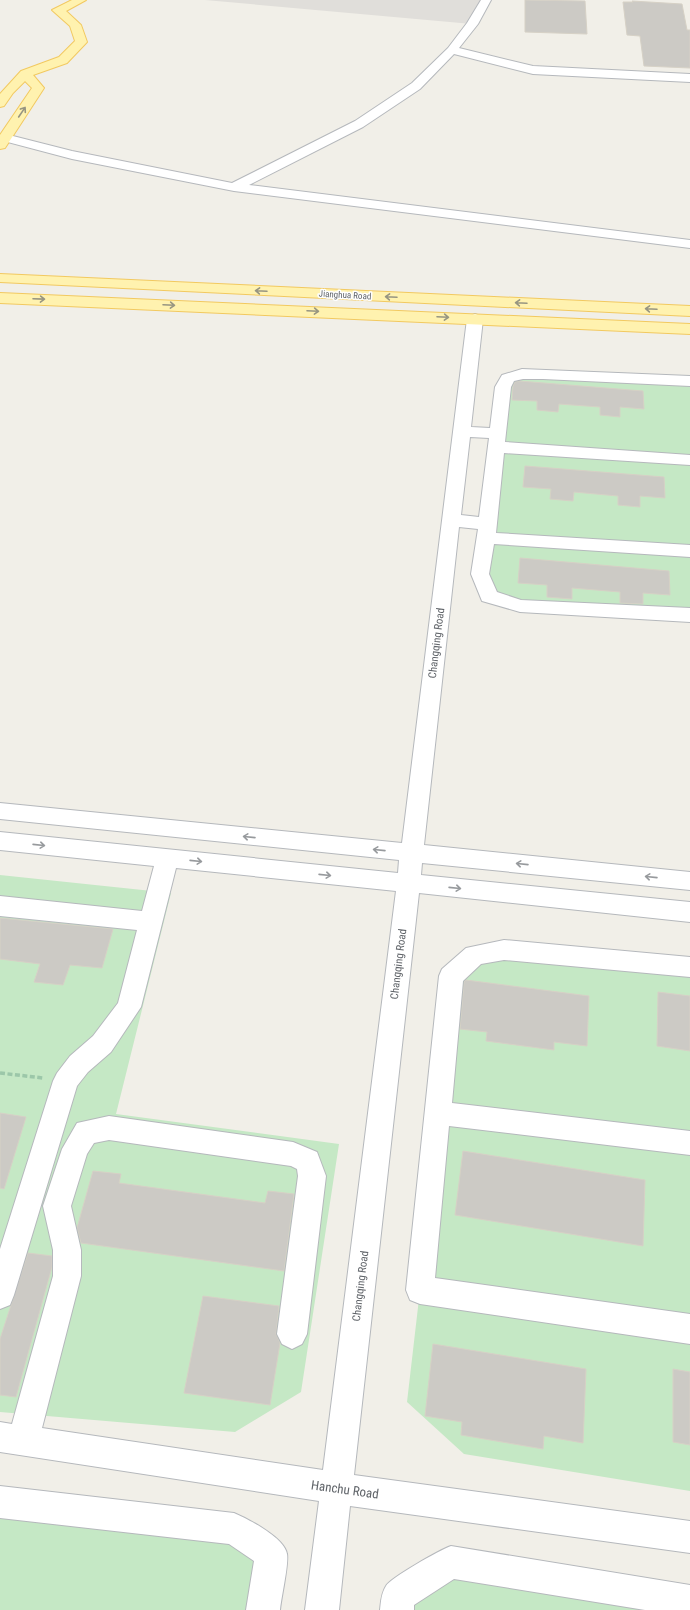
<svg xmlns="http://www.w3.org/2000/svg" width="690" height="1610" viewBox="0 0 690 1610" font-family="'Roboto Condensed',sans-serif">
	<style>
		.industrial { fill: #e0deda }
		.green { fill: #c5e8c5 }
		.building { fill: #cccac5; stroke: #d6d1c6 }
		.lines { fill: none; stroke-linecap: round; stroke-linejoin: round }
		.minor-casing { stroke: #b5b8bc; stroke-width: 2 }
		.major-casing { stroke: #f2c960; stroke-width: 2 }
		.path { stroke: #9cc7a9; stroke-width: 3.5; stroke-dasharray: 5 2.5; stroke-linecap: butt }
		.minor { fill: #fff; fill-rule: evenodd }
		.major { fill: #fff2af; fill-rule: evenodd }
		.oneway { stroke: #979581 }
		.oneway2 { stroke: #979a9d }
		.labels { text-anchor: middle; stroke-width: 3; stroke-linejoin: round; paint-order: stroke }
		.far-street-label { font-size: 9px; fill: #5f6368; stroke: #fff }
		.street-label { font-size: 11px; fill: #5f6368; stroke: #fff }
		.near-street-label { font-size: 13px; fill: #5f6368; stroke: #fff }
	</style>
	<rect width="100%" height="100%" fill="#f1efe8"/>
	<path class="industrial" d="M 205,0 L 486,0 L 472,24 Z"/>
	<g class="green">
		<path d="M 508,378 L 690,381 L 690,615 L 498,600 L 480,574 Z"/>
		<path d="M 0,875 L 171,893 L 116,1114 L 339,1144 L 301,1392 L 235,1432 L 0,1412 Z"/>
		<path d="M 475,955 L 690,967 L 690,1491 L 464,1454 L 407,1402 L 420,1290 L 451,976 Z"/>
		<path d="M 0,1502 L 234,1529 L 271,1554 L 263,1610 L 0,1610 Z"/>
		<path d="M 451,1562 L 690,1601 L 690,1610 L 397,1610 Z"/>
	</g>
	<g class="building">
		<path d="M 525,0 L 585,1 L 587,34 L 525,32 Z"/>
		<path d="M 632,1 L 682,4 L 687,30 L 690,30 L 690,68 L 644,66 L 640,36 L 627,35 L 623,2 L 633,2 Z"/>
		<path d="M 519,381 L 643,391 L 644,409 L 620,407 L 620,417 L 600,415 L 600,407 L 559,404 L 558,412 L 537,410 L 537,401 L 512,400 L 513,386 L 515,382 Z"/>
		<path d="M 525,466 L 664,477 L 665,498 L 640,496 L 640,507 L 618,505 L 618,496 L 574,492 L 573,501 L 550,499 L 551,489 L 523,487 Z"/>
		<path d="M 520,558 L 669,571 L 670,595 L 643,593 L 643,604 L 620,603 L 620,592 L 572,588 L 572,599 L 547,597 L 547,585 L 518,583 Z"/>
		<path d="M 0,918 L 113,929 L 102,968 L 70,965 L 63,985 L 34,982 L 40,964 L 0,959 Z"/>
		<path d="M 466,980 L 589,996 L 587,1046 L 554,1042 L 554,1050 L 486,1041 L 487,1032 L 460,1029 L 464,982 Z"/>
		<path d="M 658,992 L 690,996 L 690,1051 L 657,1046 Z"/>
		<path d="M 0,1113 L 26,1117 L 4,1189 L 0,1188 Z"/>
		<path d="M 463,1151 L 645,1180 L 643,1246 L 455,1215 Z"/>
		<path d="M 93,1171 L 121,1174 L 119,1183 L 265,1203 L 268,1191 L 294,1194 L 284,1271 L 81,1243 L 77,1228 Z"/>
		<path d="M 28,1253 L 52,1256 L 52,1267 L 16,1397 L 0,1395 L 0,1339 Z"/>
		<path d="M 203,1296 L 279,1306 L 276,1334 L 280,1343 L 270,1405 L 184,1393 Z"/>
		<path d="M 433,1344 L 586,1369 L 583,1443 L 544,1436 L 543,1449 L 461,1435 L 462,1422 L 425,1416 Z"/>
		<path d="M 673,1369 L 690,1372 L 690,1445 L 673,1442 Z"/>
	</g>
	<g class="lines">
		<defs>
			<g id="minor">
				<path d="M 481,0 L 491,0 L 478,24 L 459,48 L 533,66 L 690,74 L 690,82 L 533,74 L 454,54 L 420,89 L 363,127 L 249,185 L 690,240 L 690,248 L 234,191 L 72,159 L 0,140 L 0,135 L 5,134 L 72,151 L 232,183 L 355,121 L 412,83 L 448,48 L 467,23 Z"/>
				<path d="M 475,314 L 480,316 L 483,319 L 471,427 L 490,428 L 495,387 L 502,375 L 522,369 L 690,376 L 690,386 L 543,379 L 523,379 L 514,381 L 511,387 L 505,442 L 690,455 L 690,465 L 504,453 L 496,533 L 690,545 L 690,557 L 494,544 L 489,574 L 497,592 L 521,600 L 690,608 L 690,622 L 520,612 L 482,601 L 471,574 L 478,529 L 459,527 L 424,845 L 690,872 L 690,890 L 422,863 L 421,875 L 690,902 L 690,922 L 419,893 L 354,1475 L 690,1521 L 690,1553 L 350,1506 L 339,1610 L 305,1610 L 319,1501 L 0,1452 L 0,1422 L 12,1424 L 53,1276 L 53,1250 L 43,1206 L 62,1149 L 77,1123 L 109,1116 L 293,1142 L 317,1152 L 326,1176 L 307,1334 L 302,1344 L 292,1349 L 282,1344 L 277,1334 L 298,1176 L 297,1169 L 291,1166 L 109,1140 L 94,1143 L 87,1154 L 71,1206 L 81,1250 L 81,1276 L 42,1428 L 323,1470 L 396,891 L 176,868 L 141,1007 L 111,1052 L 88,1072 L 77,1086 L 14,1295 L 10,1305 L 0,1309 L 0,1249 L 53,1081 L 57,1073 L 70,1056 L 93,1036 L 118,1003 L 137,930 L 0,916 L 0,896 L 142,911 L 154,866 L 0,850 L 0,832 L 398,873 L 399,860 L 0,819 L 0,803 L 402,843 L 467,319 L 470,316 ZM 470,437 L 489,438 L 479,517 L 461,515 Z"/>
				<path d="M 504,940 L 690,957 L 690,977 L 504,960 L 481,964 L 463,981 L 452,1103 L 690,1131 L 690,1155 L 449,1126 L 435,1278 L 690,1314 L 690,1344 L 420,1304 L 410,1300 L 406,1290 L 439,976 L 442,969 L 466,948 Z"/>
				<path d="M 0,1486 L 234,1513 C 248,1519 285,1538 287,1554 C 289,1564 281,1598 280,1610 L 246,1610 L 254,1561 L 229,1544 L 0,1518 Z"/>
				<path d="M 451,1546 L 690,1585 L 690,1610 L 645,1610 L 454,1579 L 414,1605 L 414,1610 L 380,1610 C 381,1602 381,1594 386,1586 C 390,1578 440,1550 451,1546 Z"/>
			</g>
			<g id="major">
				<path d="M 72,0 L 86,0 L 66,11 L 81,25 L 87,42 L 67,63 L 33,75 L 44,88 L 5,148 L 0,149 L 0,135 L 32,88 L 25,81 L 13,93 L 4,106 L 0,107 L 0,94 L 21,71 L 59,57 L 75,41 L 70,26 L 52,10 Z"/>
				<path d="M 0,274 L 690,306 L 690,316 L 0,282 Z"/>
				<path d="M 0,293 L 690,324 L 690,334 L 0,303 Z"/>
			</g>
		</defs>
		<use href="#minor" class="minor-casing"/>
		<use href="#major" class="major-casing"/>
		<path class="path" d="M 0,1073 L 43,1078"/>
		<use href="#minor" class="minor"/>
		<use href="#major" class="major"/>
	</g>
	<defs><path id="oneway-shaft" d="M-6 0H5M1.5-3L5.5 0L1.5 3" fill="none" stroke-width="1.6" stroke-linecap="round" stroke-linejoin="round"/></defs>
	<g class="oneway">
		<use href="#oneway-shaft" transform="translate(22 112) rotate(-56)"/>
		<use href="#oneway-shaft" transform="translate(261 291) rotate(-177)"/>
		<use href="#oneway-shaft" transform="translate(391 297) rotate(-177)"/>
		<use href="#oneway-shaft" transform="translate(39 299) rotate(2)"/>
		<use href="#oneway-shaft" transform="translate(521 303) rotate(-177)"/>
		<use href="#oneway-shaft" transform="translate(169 305) rotate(3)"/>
		<use href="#oneway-shaft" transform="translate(651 309) rotate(-177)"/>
		<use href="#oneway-shaft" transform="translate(313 311) rotate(3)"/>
		<use href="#oneway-shaft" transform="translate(443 317) rotate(3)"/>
	</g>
	<g class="oneway2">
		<use href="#oneway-shaft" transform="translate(249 837) rotate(-174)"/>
		<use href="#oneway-shaft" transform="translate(39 845) rotate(6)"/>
		<use href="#oneway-shaft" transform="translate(379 850) rotate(-174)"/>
		<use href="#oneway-shaft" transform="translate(196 861) rotate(6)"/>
		<use href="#oneway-shaft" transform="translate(522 864) rotate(-174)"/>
		<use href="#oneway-shaft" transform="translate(325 875) rotate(6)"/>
		<use href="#oneway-shaft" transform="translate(651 877) rotate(-174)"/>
		<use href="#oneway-shaft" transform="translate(455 888) rotate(6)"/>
	</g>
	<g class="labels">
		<g class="far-street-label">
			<text transform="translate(345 295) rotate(3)" y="3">Jianghua Road</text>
		</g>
		<g class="street-label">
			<text transform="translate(436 643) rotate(-83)" y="4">Changqing Road</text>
			<text transform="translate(398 964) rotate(-83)" y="4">Changqing Road</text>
			<text transform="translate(360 1286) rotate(-83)" y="4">Changqing Road</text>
		</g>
		<g class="near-street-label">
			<text transform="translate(345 1489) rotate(8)" y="5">Hanchu Road</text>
		</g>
	</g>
</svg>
